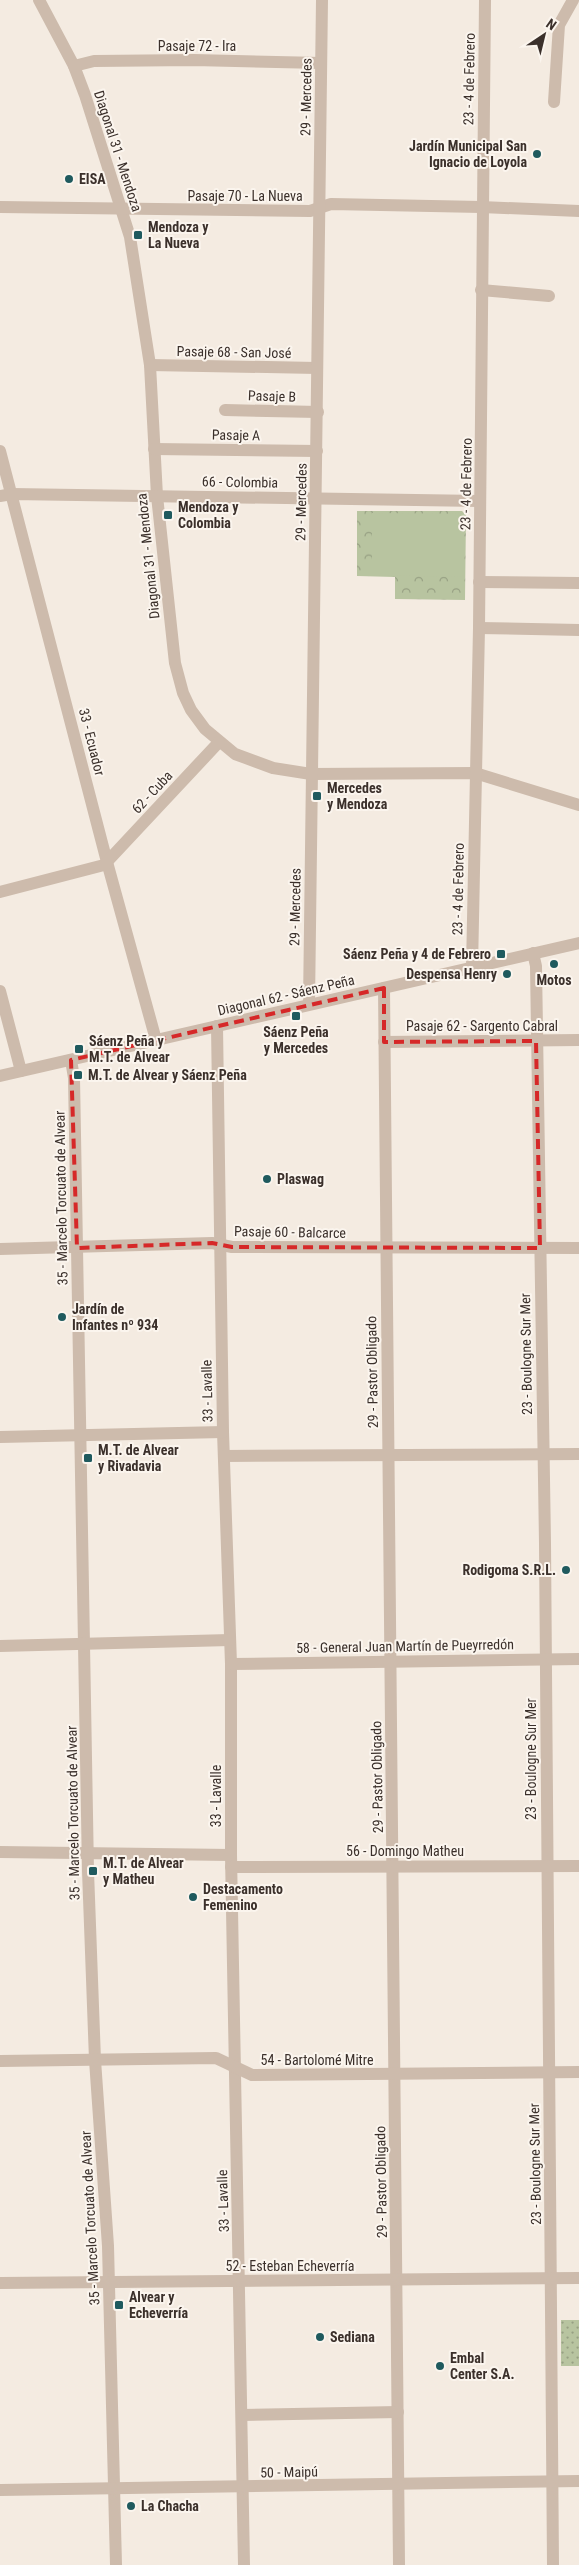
<svg xmlns="http://www.w3.org/2000/svg" width="579" height="2565" viewBox="0 0 579 2565" font-family="'Roboto Condensed',sans-serif">
	<style>
		.grass { fill: url(#grass-dots) }
		.park { fill: url(#park-crowns) }
		.garden { fill: #b8c4a0 }
		.lines { fill: none; stroke-linecap: round; stroke-linejoin: round }
		.minor { stroke: #cdbbac; stroke-width: 12 }
		.marked { fill: none; stroke: #d62828; stroke-width: 4; stroke-dasharray: 10 6; stroke-linejoin: round }
		.poi-dot { fill: #1f5a5e; stroke: #fbf5ee; stroke-width: 2 }
		.labels { text-anchor: middle; stroke-width: 4; stroke-linejoin: round; paint-order: stroke }
		.street-label { font-size: 14px; fill: #3b302b; stroke: #fbf5ee }
		.poi-label { font-size: 14px; font-weight: bold; fill: #3b302b; stroke: #fbf5ee; text-anchor: start }
	</style>
	<defs>
		<pattern id="grass-dots" width="8" height="8" patternUnits="userSpaceOnUse" patternTransform="scale(1.25)"><rect width="8" height="8" fill="#b8c4a0"/><path d="M2 2h.1M6 6h.1" fill="none" stroke="#97a083" stroke-width="1.8" stroke-linecap="round"/></pattern>
		<pattern id="park-crowns" width="20" height="18" patternUnits="userSpaceOnUse" patternTransform="scale(1.25)"><rect width="20" height="18" fill="#b8c4a0"/><path d="M2 6a3 3 0 1 1 6 0M12 15a3 3 0 1 1 6 0" fill="none" stroke="#97a083"/></pattern>
	</defs>
	<rect width="100%" height="100%" fill="#f4ebe1"/>
	<rect class="grass" x="561" y="2320" width="18" height="46"/>
	<path class="park" d="M 357,511 L 462,511 L 466,515 L 465,600 L 395,599 L 395,577 L 357,576 Z"/>
	<path class="garden" d="M 372,513 L 463,514 L 462,577 L 372,575 Z"/>
	<g class="lines">
		<g class="minor">
			<path d="M 39,0 L 74,66 L 85,95 L 130,237 L 150,365 L 157,496 L 175,663 L 183,693 L 191,710 L 205,729 L 235,754 L 273,768 L 311,774 L 475,773 L 579,805"/>
			<path d="M 74,66 L 94,61 L 194,60 L 321,63"/>
			<path d="M 554,102 L 559,25 L 573,0"/>
			<path d="M 0,207 L 310,211 L 331,204 L 481,207 L 579,211"/>
			<path d="M 481,290 L 549,296"/>
			<path d="M 150,365 L 317,368"/>
			<path d="M 225,410 L 318,412"/>
			<path d="M 154,449 L 317,451"/>
			<path d="M 0,451 L 107,862 L 156,1040"/>
			<path d="M 0,496 L 12,494 L 480,501"/>
			<path d="M 479,582 L 579,583"/>
			<path d="M 479,628 L 579,630"/>
			<path d="M 0,892 L 104,865 L 219,742"/>
			<path d="M 533,953 L 536,966 L 545,1543 L 553,2565"/>
			<path d="M 472,968 L 479,628 L 485,0"/>
			<path d="M 384,988 L 399,2565"/>
			<path d="M 0,991 L 21,1071"/>
			<path d="M 309,1004 L 322,0"/>
			<path d="M 217,1026 L 223,1432 L 231,1664 L 231,1855 L 244,2565"/>
			<path d="M 384,1042 L 579,1040"/>
			<path d="M 71,1060 L 74,1078 L 88,1871 L 95,2060 L 108,2246 L 116,2565"/>
			<path d="M 0,1076 L 579,943"/>
			<path d="M 0,1249 L 212,1243 L 232,1247 L 579,1248"/>
			<path d="M 0,1437 L 223,1432"/>
			<path d="M 224,1456 L 579,1454"/>
			<path d="M 0,1646 L 230,1640"/>
			<path d="M 231,1664 L 579,1659"/>
			<path d="M 0,1852 L 231,1855"/>
			<path d="M 231,1867 L 579,1866"/>
			<path d="M 0,2061 L 216,2058 L 252,2075 L 579,2072"/>
			<path d="M 0,2283 L 579,2278"/>
			<path d="M 242,2415 L 398,2412"/>
			<path d="M 0,2490 L 579,2481"/>
		</g>
	</g>
	<path class="marked" d="M 384,988 L 384,1042 L 536,1041 L 540,1248 L 232,1247 L 212,1243 L 77,1248 L 71,1060 Z"/>
	<g class="poi-dot">
		<circle cx="537" cy="154" r="5"/>
		<circle cx="69" cy="179" r="5"/>
		<rect x="133" y="230" width="10" height="10" rx="2.5"/>
		<rect x="163" y="510" width="10" height="10" rx="2.5"/>
		<rect x="312" y="791" width="10" height="10" rx="2.5"/>
		<rect x="496" y="949" width="10" height="10" rx="2.5"/>
		<circle cx="554" cy="964" r="5"/>
		<circle cx="507" cy="974" r="5"/>
		<rect x="291" y="1011" width="10" height="10" rx="2.5"/>
		<rect x="74" y="1044" width="10" height="10" rx="2.5"/>
		<rect x="73" y="1070" width="10" height="10" rx="2.5"/>
		<circle cx="267" cy="1179" r="5"/>
		<circle cx="62" cy="1317" r="5"/>
		<rect x="83" y="1453" width="10" height="10" rx="2.5"/>
		<circle cx="566" cy="1570" r="5"/>
		<rect x="88" y="1866" width="10" height="10" rx="2.5"/>
		<circle cx="193" cy="1897" r="5"/>
		<rect x="114" y="2300" width="10" height="10" rx="2.5"/>
		<circle cx="320" cy="2337" r="5"/>
		<circle cx="440" cy="2366" r="5"/>
		<circle cx="131" cy="2506" r="5"/>
	</g>
	<g class="labels">
		<g class="street-label">
			<text x="197" y="51">Pasaje 72 - Ira</text>
			<text transform="translate(469 79) rotate(-89)" y="5">23 - 4 de Febrero</text>
			<text transform="translate(306 97) rotate(-89)" y="5">29 - Mercedes</text>
			<text transform="translate(118 151) rotate(72)" y="5">Diagonal 31 - Mendoza</text>
			<text x="245" y="201">Pasaje 70 - La Nueva</text>
			<text transform="translate(234 352) rotate(1)" y="5">Pasaje 68 - San José</text>
			<text transform="translate(272 396) rotate(2)" y="5">Pasaje B</text>
			<text transform="translate(236 435) rotate(1)" y="5">Pasaje A</text>
			<text transform="translate(240 482) rotate(1)" y="5">66 - Colombia</text>
			<text transform="translate(466 484) rotate(-89)" y="5">23 - 4 de Febrero</text>
			<text transform="translate(301 502) rotate(-89)" y="5">29 - Mercedes</text>
			<text transform="translate(148 556) rotate(-96)" y="5">Diagonal 31 - Mendoza</text>
			<text transform="translate(92 742) rotate(76)" y="5">33 - Ecuador</text>
			<text transform="translate(152 792) rotate(-47)" y="5">62 - Cuba</text>
			<text transform="translate(458 889) rotate(-89)" y="5">23 - 4 de Febrero</text>
			<text transform="translate(295 907) rotate(-89)" y="5">29 - Mercedes</text>
			<text transform="translate(286 995) rotate(-13)" y="5">Diagonal 62 - Sáenz Peña</text>
			<text x="482" y="1031">Pasaje 62 - Sargento Cabral</text>
			<text transform="translate(61 1198) rotate(-91)" y="5">35 - Marcelo Torcuato de Alvear</text>
			<text transform="translate(290 1232) rotate(1)" y="5">Pasaje 60 - Balcarce</text>
			<text transform="translate(526 1354) rotate(-91)" y="5">23 - Boulogne Sur Mer</text>
			<text transform="translate(372 1372) rotate(-91)" y="5">29 - Pastor Obligado</text>
			<text transform="translate(207 1391) rotate(-91)" y="5">33 - Lavalle</text>
			<text transform="translate(405 1646) rotate(-1)" y="5">58 - General Juan Martín de Pueyrredón</text>
			<text transform="translate(531 1759) rotate(-90)" y="5">23 - Boulogne Sur Mer</text>
			<text transform="translate(377 1777) rotate(-91)" y="5">29 - Pastor Obligado</text>
			<text transform="translate(216 1796) rotate(-90)" y="5">33 - Lavalle</text>
			<text transform="translate(73 1813) rotate(-91)" y="5">35 - Marcelo Torcuato de Alvear</text>
			<text x="405" y="1856">56 - Domingo Matheu</text>
			<text x="317" y="2065">54 - Bartolomé Mitre</text>
			<text transform="translate(535 2164) rotate(-91)" y="5">23 - Boulogne Sur Mer</text>
			<text transform="translate(381 2182) rotate(-91)" y="5">29 - Pastor Obligado</text>
			<text transform="translate(223 2201) rotate(-92)" y="5">33 - Lavalle</text>
			<text transform="translate(90 2218) rotate(-93)" y="5">35 - Marcelo Torcuato de Alvear</text>
			<text x="290" y="2271">52 - Esteban Echeverría</text>
			<text transform="translate(289 2472) rotate(-1)" y="5">50 - Maipú</text>
		</g>
		<g class="poi-label">
			<text x="527" y="151" text-anchor="end">Jardín Municipal San<tspan x="527" dy="16">Ignacio de Loyola</tspan></text>
			<text x="79" y="184">EISA</text>
			<text x="148" y="232">Mendoza y<tspan x="148" dy="16">La Nueva</tspan></text>
			<text x="178" y="512">Mendoza y<tspan x="178" dy="16">Colombia</tspan></text>
			<text x="327" y="793">Mercedes<tspan x="327" dy="16">y Mendoza</tspan></text>
			<text x="491" y="959" text-anchor="end">Sáenz Peña y 4 de Febrero</text>
			<text x="497" y="979" text-anchor="end">Despensa Henry</text>
			<text x="554" y="985" text-anchor="middle">Motos</text>
			<text x="296" y="1037" text-anchor="middle">Sáenz Peña<tspan x="296" dy="16">y Mercedes</tspan></text>
			<text x="89" y="1046">Sáenz Peña y<tspan x="89" dy="16">M.T. de Alvear</tspan></text>
			<text x="88" y="1080">M.T. de Alvear y Sáenz Peña</text>
			<text x="277" y="1184">Plaswag</text>
			<text x="72" y="1314">Jardín de<tspan x="72" dy="16">Infantes nº 934</tspan></text>
			<text x="98" y="1455">M.T. de Alvear<tspan x="98" dy="16">y Rivadavia</tspan></text>
			<text x="556" y="1575" text-anchor="end">Rodigoma S.R.L.</text>
			<text x="103" y="1868">M.T. de Alvear<tspan x="103" dy="16">y Matheu</tspan></text>
			<text x="203" y="1894">Destacamento<tspan x="203" dy="16">Femenino</tspan></text>
			<text x="129" y="2302">Alvear y<tspan x="129" dy="16">Echeverría</tspan></text>
			<text x="330" y="2342">Sediana</text>
			<text x="450" y="2363">Embal<tspan x="450" dy="16">Center S.A.</tspan></text>
			<text x="141" y="2511">La Chacha</text>
		</g>
	</g>
	<g transform="translate(544 35) rotate(35)" stroke="#fbf5ee" stroke-width="4" paint-order="stroke">
	<path d="M0-4L9 19L0 12L-9 19Z" fill="#3b302b"/>
	<text y="-8" font-size="14" font-weight="bold" text-anchor="middle" fill="#3b302b">N</text>
	</g>
</svg>
